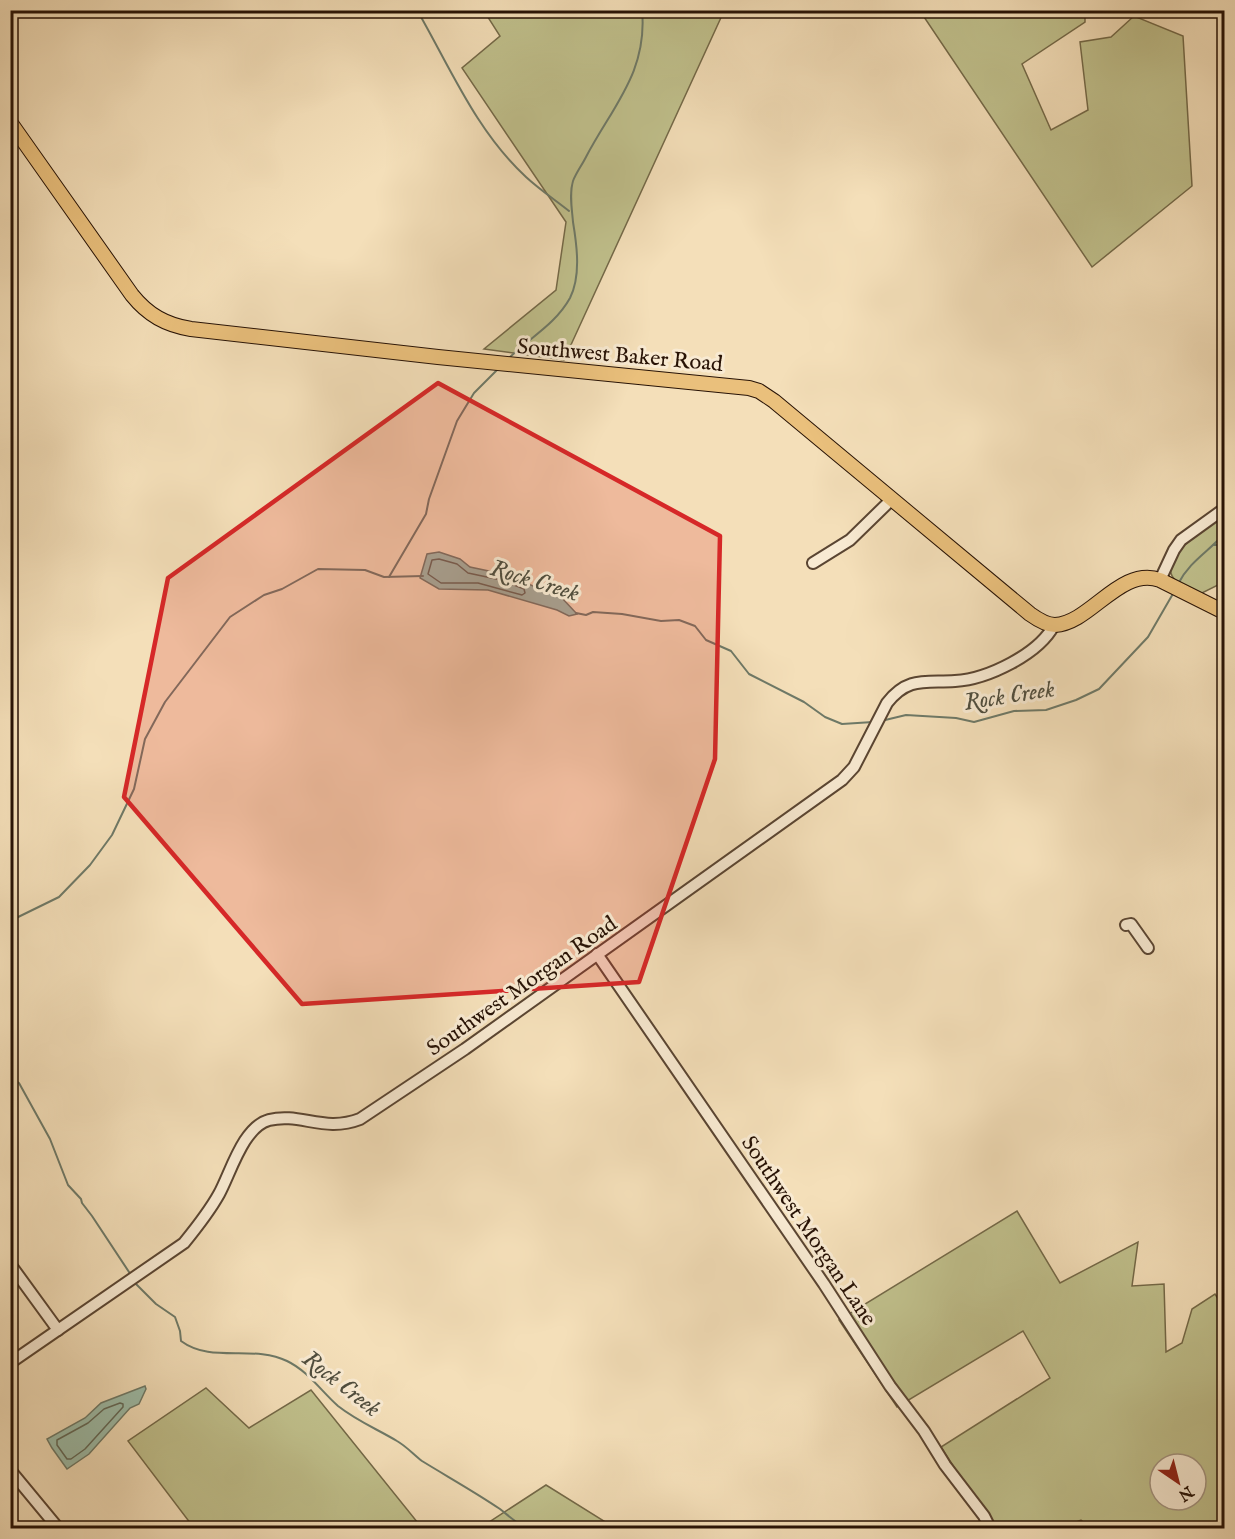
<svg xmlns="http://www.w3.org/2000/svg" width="1235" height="1539" viewBox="0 0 1235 1539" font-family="'IM FELL English',serif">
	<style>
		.green { fill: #c0c08c; stroke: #746948; stroke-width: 1.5; fill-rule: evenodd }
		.water { fill: #9dbda9; stroke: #6e7967; stroke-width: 1.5 }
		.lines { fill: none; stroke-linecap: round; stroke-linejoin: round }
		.shore { stroke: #626857; stroke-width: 1.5 }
		.stream { stroke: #6e7967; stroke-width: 2 }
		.minor-casing { stroke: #5a4532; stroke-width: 14 }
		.major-casing { stroke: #271205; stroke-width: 16 }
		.minor { stroke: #f8ead2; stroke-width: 10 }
		.major { stroke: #eac07c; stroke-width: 14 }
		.marked { fill: #d62828; fill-opacity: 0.2; stroke: #d62828; stroke-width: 4.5; stroke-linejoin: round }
		.labels { text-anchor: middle; stroke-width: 6; stroke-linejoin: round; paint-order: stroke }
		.street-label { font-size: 22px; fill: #271205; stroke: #f8ead2 }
		.water-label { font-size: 24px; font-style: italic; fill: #504e3e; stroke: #f8ead2 }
	</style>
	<rect width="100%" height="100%" fill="#f4dfb9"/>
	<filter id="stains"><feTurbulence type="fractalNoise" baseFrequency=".00333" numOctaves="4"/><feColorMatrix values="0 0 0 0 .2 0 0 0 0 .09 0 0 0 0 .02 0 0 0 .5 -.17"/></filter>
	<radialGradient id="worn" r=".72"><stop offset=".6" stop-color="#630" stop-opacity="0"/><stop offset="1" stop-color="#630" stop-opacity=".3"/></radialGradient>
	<g class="green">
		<path d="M 484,11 L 724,11 L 564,360 L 484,349 L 556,290 L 566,222 L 462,68 L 500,36 Z"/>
		<path d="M 920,11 L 1085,11 L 1085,22 L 1022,64 L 1051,130 L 1088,110 L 1080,42 L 1111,37 L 1134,16 L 1183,36 L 1192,186 L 1092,267 Z"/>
		<path d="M 1224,514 L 1224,582 L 1200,594 C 1192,590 1181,586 1175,580 C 1154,559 1211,524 1224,514 Z"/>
		<path d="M 1017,1211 L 1060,1283 L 1138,1242 L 1132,1286 L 1164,1284 L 1166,1352 L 1182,1343 L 1192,1309 L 1215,1294 L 1224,1308 L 1224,1528 L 1090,1528 L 1081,1520 L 1060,1528 L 993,1528 L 941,1447 L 1050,1378 L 1023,1331 L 897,1407 L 839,1320 ZM 1160,1464 L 1196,1464 L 1196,1500 L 1160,1500 Z"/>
		<path d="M 206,1388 L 249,1428 L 311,1390 L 422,1528 L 194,1528 L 128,1441 Z"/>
		<path d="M 546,1485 L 615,1528 L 480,1528 Z"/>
	</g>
	<g class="water">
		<path d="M 439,552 L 460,559 L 470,567 L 503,574 L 561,597 L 577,614 L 569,616 L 557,610 L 488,590 L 439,589 L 420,578 L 427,554 Z"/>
		<path d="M 145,1386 L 146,1389 L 139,1404 L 130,1408 L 89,1454 L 67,1469 L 52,1448 L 47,1439 L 85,1418 L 101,1403 Z"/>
	</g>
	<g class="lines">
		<g class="shore">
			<path d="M 439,559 L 457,564 L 468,573 L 501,580 L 524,589 L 525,593 L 522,595 L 478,583 L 441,583 L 428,574 L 432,560 Z"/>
			<path d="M 120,1403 L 123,1404 L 123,1407 L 85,1449 L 71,1459 L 67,1459 L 57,1445 L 57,1440 L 88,1423 L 104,1409 Z"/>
		</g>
		<g class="stream">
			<path d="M 417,10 C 450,67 476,131 526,177 C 539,189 555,200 569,211"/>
			<path d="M 508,359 C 529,338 555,325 570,298 C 581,276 577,246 573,222 C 572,209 569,194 573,181 C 576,173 582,165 586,157 C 612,107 648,72 642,10"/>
			<path d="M 1214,545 L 1224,545"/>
			<path d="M 389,577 L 426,514 L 429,499 L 457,421 L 474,393 L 498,369"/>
			<path d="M 1178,584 C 1190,561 1208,552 1224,534"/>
			<path d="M 576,613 L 586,615 L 593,612 L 622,614 L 661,621 L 679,620 L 695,626 L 706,640 L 731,651 L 749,674 L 804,702 L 825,717 L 842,724 L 873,722"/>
			<path d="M 881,721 L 906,715 L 956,718 L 974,722 L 1014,711 L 1046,710 L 1076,700 L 1099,689 L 1148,637 L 1174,592"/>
			<path d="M 10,921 L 59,897 L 90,865 L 112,835 L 134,789 L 145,739 L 165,702 L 230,617 L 264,595 L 282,589 L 318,569 L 365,570 L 384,577 L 423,576"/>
			<path d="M 10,1077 L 19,1083 L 50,1139 L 68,1185 L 81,1199 L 82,1203 L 92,1216 L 131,1275"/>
			<path d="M 135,1283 L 156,1304 L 175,1317 L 180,1331 L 181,1341 C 212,1364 253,1344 287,1361 C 308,1371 321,1391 338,1406 C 357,1421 377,1429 397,1441 C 406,1446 414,1455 422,1461 C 448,1477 475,1492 500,1509 C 509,1516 516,1523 526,1528"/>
		</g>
		<defs>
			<g id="minor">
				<path d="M 813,563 L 850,540 L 892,499"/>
				<path d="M 1160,580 L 1174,550 L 1181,540 L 1224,509"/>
				<path d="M 1126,925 L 1131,924 L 1148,948"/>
				<path d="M 597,954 L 824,1284 L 890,1386 L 924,1431 L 945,1465 L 984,1516 L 990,1528"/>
				<path d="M 10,1264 L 58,1330"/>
				<path d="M 10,1363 L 184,1243 C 197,1227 209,1212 219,1194 C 231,1172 243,1127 269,1120 C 300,1112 324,1133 360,1119 L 465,1049 L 842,780 L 854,767 L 887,703 C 908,676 926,683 955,681 C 988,679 1039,654 1054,625"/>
				<path d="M 10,1470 L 58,1528"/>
			</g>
			<path id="major" d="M 10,122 L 132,295 C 148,315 166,325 191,329 L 438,357 L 749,388 L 759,391 L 774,401 L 1030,614 C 1037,619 1046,625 1055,625 C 1091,623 1120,566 1160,580 L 1224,612"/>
		</defs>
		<use href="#minor" class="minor-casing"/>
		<use href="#major" class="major-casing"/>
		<use href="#minor" class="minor"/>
		<use href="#major" class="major"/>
	</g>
	<path class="marked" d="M 438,383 L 720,536 L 715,759 L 639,982 L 302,1004 L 124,797 L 168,578 Z"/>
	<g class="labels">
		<g class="street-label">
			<text transform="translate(620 354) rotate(5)" y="8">Southwest Baker Road</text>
			<text transform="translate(521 985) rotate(-35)" y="8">Southwest Morgan Road</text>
			<text transform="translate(810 1230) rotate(56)" y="8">Southwest Morgan Lane</text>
		</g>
		<g class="water-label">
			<text transform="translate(535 580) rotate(17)" y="8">Rock Creek</text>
			<text transform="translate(1009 695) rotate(-9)" y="8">Rock Creek</text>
			<text transform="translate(342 1383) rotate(38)" y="8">Rock Creek</text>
		</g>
	</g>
	<rect width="1235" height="1539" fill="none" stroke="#f4dfb9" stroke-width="36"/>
	<rect x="12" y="12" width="1211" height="1515" fill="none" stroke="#271205" stroke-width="3"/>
	<rect x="18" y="18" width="1199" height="1503" fill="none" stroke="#271205" stroke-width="1.5"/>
	<g transform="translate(1178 1482) rotate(145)"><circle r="28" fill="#f8ead2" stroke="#a49480" stroke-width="1.5"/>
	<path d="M0-4.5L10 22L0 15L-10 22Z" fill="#8f2418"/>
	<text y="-9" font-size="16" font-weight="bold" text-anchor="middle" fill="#271205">N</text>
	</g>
	<rect width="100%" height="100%" filter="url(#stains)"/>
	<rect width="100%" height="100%" fill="url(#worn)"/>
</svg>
